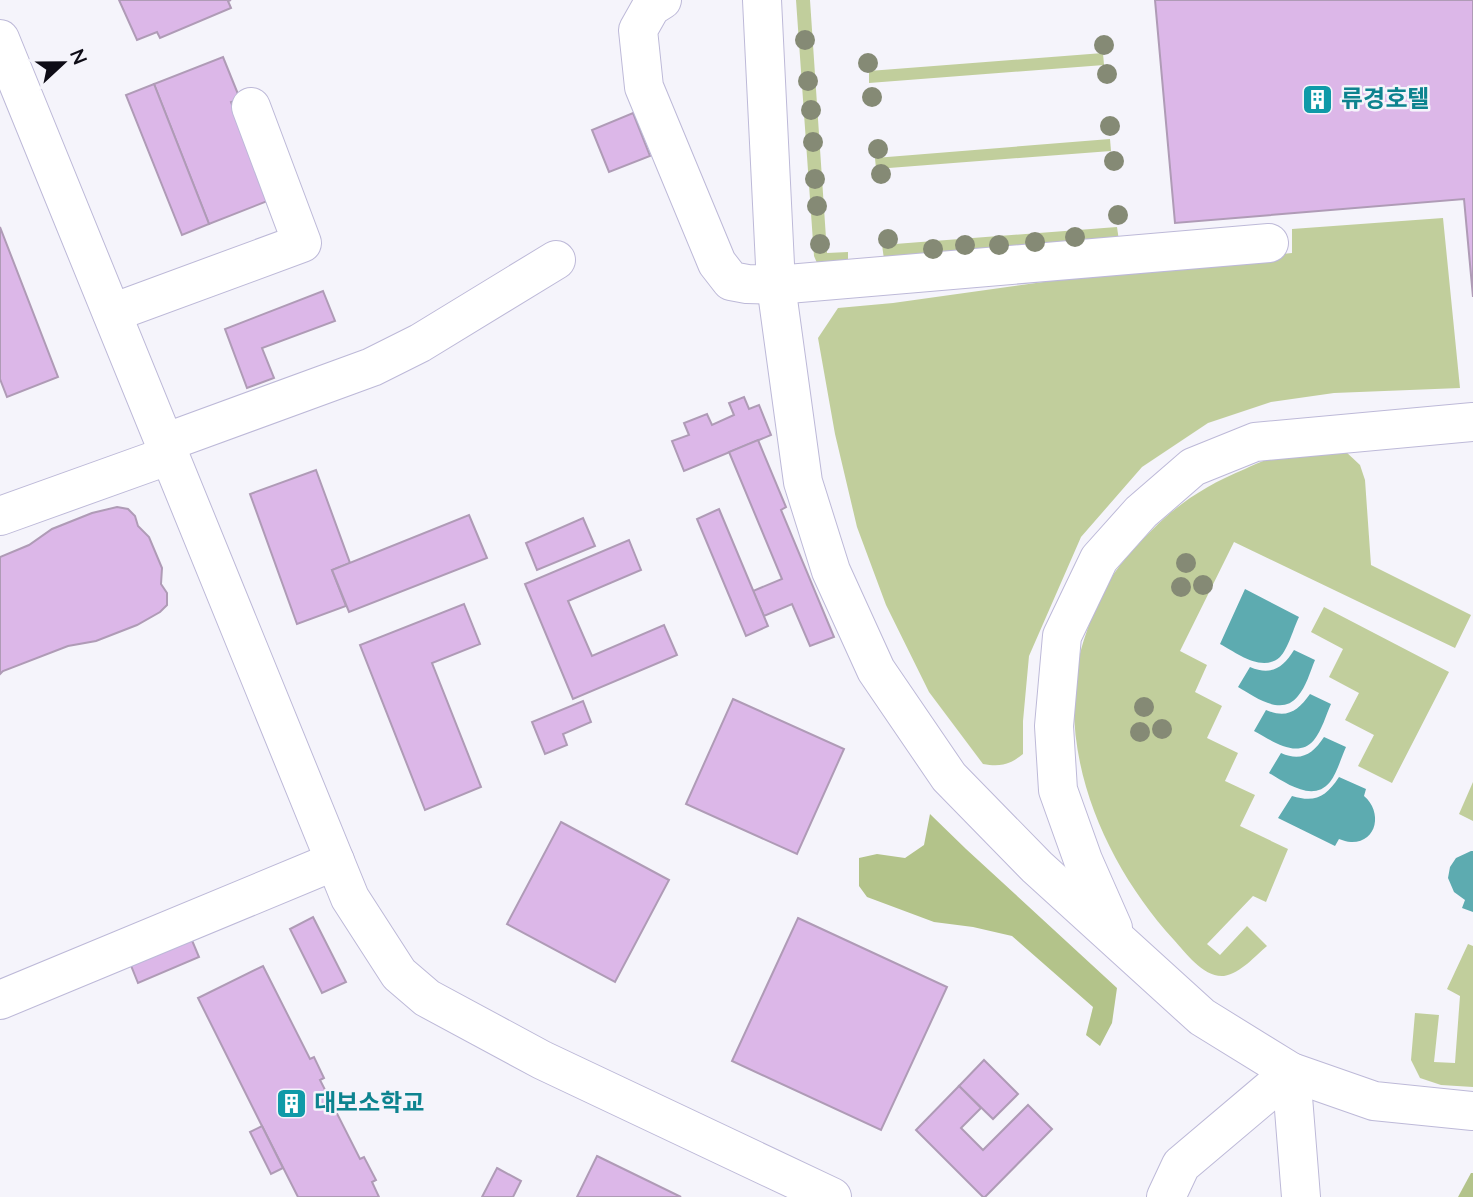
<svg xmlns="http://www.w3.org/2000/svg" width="1473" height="1197" viewBox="0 0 1473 1197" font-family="Lato,'Noto Sans KR',sans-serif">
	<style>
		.green { fill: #c1ce9c }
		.forest { fill: #b3c38a }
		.water { fill: #5dabb0 }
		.building { fill: #dcb7e8; stroke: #af9bb6; stroke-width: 2 }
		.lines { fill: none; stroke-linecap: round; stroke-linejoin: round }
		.minor-casing { stroke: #bdb9d8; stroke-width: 40 }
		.minor { stroke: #fff; stroke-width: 38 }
		.tree { fill: #858a75 }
		.labels { text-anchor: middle; stroke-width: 5; stroke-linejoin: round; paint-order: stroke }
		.culture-label { font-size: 24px; font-weight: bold; fill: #0d838f; stroke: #f5f4fb; text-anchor: start }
	</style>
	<rect width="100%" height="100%" fill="#f5f4fb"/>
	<g class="green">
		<path d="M 796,0 L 810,0 L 827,253 L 848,252 L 848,259 L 844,263 L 817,263 L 814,256 Z"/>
		<path d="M 1103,53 L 1104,65 L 869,83 L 869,71 Z"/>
		<path d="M 1110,139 L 1111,151 L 876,169 L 875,158 Z"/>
		<path d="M 1443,218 L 1460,388 L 1334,393 L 1271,402 L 1208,423 L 1142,467 L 1081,537 L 1029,656 L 1023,721 L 1023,754 C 1009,765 1000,767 983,764 L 929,692 L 886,605 L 857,527 L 835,434 L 818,338 L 838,308 L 893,303 L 1144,268 L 1292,253 L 1292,229 Z"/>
		<path d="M 1117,227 L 1119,241 L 884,259 L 882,245 Z"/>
		<path d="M 1344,450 L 1360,465 L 1365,480 L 1371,565 L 1471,615 L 1455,648 L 1234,542 L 1180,651 L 1207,665 L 1195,692 L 1222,706 L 1207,738 L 1238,753 L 1225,781 L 1255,795 L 1240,826 L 1288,849 L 1266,902 L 1253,896 L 1207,944 L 1220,955 L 1247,926 L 1267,946 C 1255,956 1241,973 1224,976 C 1204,978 1186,953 1174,940 C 1112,872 1066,776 1075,681 C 1078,652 1091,616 1104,590 C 1116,567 1135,547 1153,529 C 1181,501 1209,484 1245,469 C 1253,465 1262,461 1270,459 C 1293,453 1320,453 1344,450 Z"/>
		<path d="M 1324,607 L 1449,672 L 1392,783 L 1358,766 L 1374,735 L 1345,720 L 1359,693 L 1329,677 L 1343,649 L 1311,632 Z"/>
		<path d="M 1473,782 L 1473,821 L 1459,814 Z"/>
		<path d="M 1468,944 L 1473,946 L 1473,1087 L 1441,1085 L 1420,1078 L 1411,1060 L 1415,1013 L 1439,1015 L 1434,1062 L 1455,1063 L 1460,996 L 1447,989 Z"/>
	</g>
	<g class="forest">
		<path d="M 930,814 L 966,849 L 1117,988 L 1112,1023 L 1100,1046 L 1086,1035 L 1093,1007 L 1012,936 L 973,927 L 934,922 L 867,897 L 859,886 L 859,858 L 877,854 L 905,858 L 924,845 Z"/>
		<path d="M 1471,1173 L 1473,1173 L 1473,1197 L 1458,1197 Z"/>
	</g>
	<g class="water">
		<path d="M 1245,589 L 1299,617 C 1294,627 1288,649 1280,657 C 1262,673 1237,653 1220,644 Z"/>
		<path d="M 1294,650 L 1315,660 C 1310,672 1306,687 1298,696 C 1282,717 1255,697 1238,687 L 1250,667 C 1271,676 1283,668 1294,650 Z"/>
		<path d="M 1310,694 L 1331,704 C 1326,715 1322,730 1314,740 C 1297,760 1271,740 1254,731 L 1266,710 C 1287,719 1298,711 1310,694 Z"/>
		<path d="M 1324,737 L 1346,747 C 1341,758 1337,773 1330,782 C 1313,803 1286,783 1269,773 L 1281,753 C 1301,762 1313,754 1324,737 Z"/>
		<path d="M 1339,777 L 1366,789 L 1364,796 C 1383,812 1377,843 1351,842 C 1347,842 1343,840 1339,839 L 1335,846 L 1278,818 L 1292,796 C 1315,803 1326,797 1339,777 Z"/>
		<path d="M 1471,851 L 1473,851 L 1473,912 L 1462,908 L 1465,900 L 1454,892 L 1448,878 L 1450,867 L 1456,858 Z"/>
	</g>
	<g class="building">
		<path d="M 119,0 L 231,0 L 228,1 L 231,8 L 160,38 L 157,32 L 137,40 Z"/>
		<path d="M 1155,0 L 1473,0 L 1473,297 L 1464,199 L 1175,223 Z"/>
		<path d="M 223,57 L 240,99 L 231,102 L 270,200 L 209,224 L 154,84 Z"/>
		<path d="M 154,84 L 209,224 L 182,235 L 126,95 Z"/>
		<path d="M 633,113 L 650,156 L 609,172 L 592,130 Z"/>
		<path d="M 0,227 L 58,377 L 7,397 L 0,379 Z"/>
		<path d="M 323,291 L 335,321 L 262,348 L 274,378 L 247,388 L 225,329 Z"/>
		<path d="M 744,397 L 749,409 L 759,405 L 771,435 L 684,471 L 672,441 L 689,435 L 684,423 L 707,414 L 712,425 L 734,415 L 729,403 Z"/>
		<path d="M 758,440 L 786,507 L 781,510 L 834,637 L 810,646 L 792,604 L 764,616 L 753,591 L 782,579 L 729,452 Z"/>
		<path d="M 316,470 L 350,563 L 332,570 L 346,606 L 297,624 L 250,494 Z"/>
		<path d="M 117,507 L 128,509 L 135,516 L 138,526 L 149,537 L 162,568 L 161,584 L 167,593 L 167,605 L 160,612 L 137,625 L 96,641 L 68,646 L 3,671 L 0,674 L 0,557 L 29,545 L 52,529 L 92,513 Z"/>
		<path d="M 719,509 L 768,626 L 746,636 L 697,519 Z"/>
		<path d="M 469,515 L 487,558 L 349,612 L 332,570 Z"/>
		<path d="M 583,518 L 595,546 L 537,570 L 526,543 Z"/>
		<path d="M 629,540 L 641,570 L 568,601 L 592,656 L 664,625 L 677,655 L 573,699 L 525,584 Z"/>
		<path d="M 464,604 L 480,644 L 432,663 L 481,787 L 425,810 L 360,645 Z"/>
		<path d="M 733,699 L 844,749 L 797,854 L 686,804 Z"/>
		<path d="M 583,701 L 591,722 L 563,734 L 567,745 L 545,754 L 532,722 Z"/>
		<path d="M 561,822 L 669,880 L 615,982 L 507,924 Z"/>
		<path d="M 313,917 L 346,982 L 322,993 L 290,929 Z"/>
		<path d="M 798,918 L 947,987 L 881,1130 L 732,1061 Z"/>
		<path d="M 191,938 L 199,957 L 138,983 L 130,963 Z"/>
		<path d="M 263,966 L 310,1059 L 314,1057 L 324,1078 L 320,1080 L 360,1159 L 364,1157 L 376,1180 L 372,1182 L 379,1197 L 298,1197 L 262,1126 L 198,998 Z"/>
		<path d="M 984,1060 L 1018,1094 L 993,1119 L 959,1086 Z"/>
		<path d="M 959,1086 L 981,1108 L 961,1128 L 983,1150 L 1028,1105 L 1052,1129 L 985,1197 L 983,1197 L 916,1130 Z"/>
		<path d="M 262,1126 L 283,1168 L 271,1174 L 250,1132 Z"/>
		<path d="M 597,1156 L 681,1197 L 577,1197 Z"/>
		<path d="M 497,1168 L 521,1181 L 513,1197 L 482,1197 Z"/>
	</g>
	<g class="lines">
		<defs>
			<g id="minor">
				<path d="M 662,0 L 651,7 L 638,30 L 644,87 L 717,263 L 731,281 L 747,284 L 776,285 L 1269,243"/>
				<path d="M 762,0 L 776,285 L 803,482 L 831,571 L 876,670 L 949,777 L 1037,867 L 1202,1017 L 1291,1072 L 1374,1101 L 1473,1111"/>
				<path d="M 0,39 L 350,898 L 399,974 L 427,998 L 542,1060 L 832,1197"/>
				<path d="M 112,313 L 302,243 L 251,107"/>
				<path d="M 164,443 L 372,367 L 420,343 L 556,260"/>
				<path d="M 0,516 L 170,455"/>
				<path d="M 1113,928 L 1083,860 L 1058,790 L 1054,726 L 1062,636 L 1099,559 L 1141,512 L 1193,467 L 1255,442 L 1473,422"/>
				<path d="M 0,1000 L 335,861"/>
				<path d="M 1291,1072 L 1301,1197"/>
				<path d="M 1166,1197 L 1181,1165 L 1291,1072"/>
			</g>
		</defs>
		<use href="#minor" class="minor-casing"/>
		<use href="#minor" class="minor"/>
	</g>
	<g class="tree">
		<circle cx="805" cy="40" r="10"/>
		<circle cx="1104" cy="45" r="10"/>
		<circle cx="868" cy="63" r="10"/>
		<circle cx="1107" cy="74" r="10"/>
		<circle cx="808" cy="81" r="10"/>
		<circle cx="872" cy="97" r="10"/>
		<circle cx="811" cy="110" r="10"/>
		<circle cx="1110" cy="126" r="10"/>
		<circle cx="813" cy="142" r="10"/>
		<circle cx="878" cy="149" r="10"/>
		<circle cx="1114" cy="161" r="10"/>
		<circle cx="881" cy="174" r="10"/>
		<circle cx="815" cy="179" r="10"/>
		<circle cx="817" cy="206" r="10"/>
		<circle cx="1118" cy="215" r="10"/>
		<circle cx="1075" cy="237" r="10"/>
		<circle cx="888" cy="239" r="10"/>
		<circle cx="1035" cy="242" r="10"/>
		<circle cx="820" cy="244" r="10"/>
		<circle cx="965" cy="245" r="10"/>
		<circle cx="999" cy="245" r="10"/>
		<circle cx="933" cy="249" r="10"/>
		<circle cx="1186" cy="563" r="10"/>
		<circle cx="1203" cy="585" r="10"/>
		<circle cx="1181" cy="587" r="10"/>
		<circle cx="1144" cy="707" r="10"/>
		<circle cx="1162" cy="729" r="10"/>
		<circle cx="1140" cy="732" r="10"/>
	</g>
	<defs>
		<symbol id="building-square" viewBox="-11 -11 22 22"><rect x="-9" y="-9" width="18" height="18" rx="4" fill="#0f9aa8" stroke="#f5f4fb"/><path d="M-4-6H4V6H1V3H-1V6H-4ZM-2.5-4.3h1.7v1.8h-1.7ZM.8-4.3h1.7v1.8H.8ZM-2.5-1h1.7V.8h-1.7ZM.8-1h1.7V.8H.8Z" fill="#fff"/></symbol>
	</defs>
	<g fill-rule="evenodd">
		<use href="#building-square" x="1300" y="82" width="35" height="35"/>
		<use href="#building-square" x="274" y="1086" width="35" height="35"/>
	</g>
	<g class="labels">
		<g class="culture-label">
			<text x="1341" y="107">류경호텔</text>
			<text x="314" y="1111">대보소학교</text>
		</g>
	</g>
	<g transform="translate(63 63) rotate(68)" stroke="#f5f4fb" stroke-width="5" paint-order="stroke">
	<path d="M0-5L12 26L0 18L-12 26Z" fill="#0e0c16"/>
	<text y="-10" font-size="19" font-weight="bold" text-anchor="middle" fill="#0e0c16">N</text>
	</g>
</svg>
